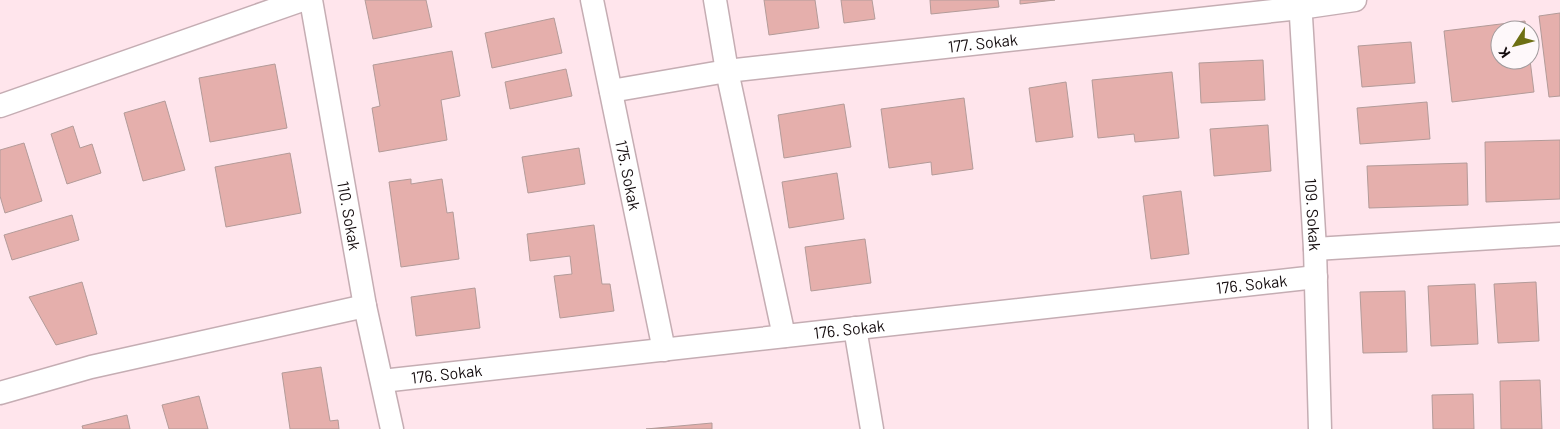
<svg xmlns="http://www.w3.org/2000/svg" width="1560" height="429" viewBox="0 0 1560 429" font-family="Barlow,sans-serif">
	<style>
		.building { fill: #e5afac; stroke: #b39b99 }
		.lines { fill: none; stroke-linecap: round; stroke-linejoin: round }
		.minor-casing { stroke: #c5adb3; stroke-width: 25 }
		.minor { stroke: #fff; stroke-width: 22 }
		.labels { text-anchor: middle; stroke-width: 4; stroke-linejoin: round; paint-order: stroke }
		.street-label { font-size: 16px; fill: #140c0e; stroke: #fef8fa }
	</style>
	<rect width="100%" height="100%" fill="#ffe5ec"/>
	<g class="building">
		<path d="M 365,0 L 426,0 L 432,27 L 373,39 Z"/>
		<path d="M 764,0 L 815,0 L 819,28 L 769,35 Z"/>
		<path d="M 841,0 L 872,0 L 875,19 L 844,23 Z"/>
		<path d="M 930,0 L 998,0 L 999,7 L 931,14 Z"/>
		<path d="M 1020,0 L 1055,0 L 1020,4 Z"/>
		<path d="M 1560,13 L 1560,96 L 1549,97 L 1539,16 Z"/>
		<path d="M 554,18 L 562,53 L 492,68 L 485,33 Z"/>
		<path d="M 1525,21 L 1526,30 L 1500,30 L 1500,60 L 1530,60 L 1534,92 L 1452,102 L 1444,31 Z"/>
		<path d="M 1411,42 L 1415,83 L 1362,87 L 1358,46 Z"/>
		<path d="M 452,51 L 460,96 L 441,100 L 447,140 L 379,152 L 372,108 L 380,106 L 373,65 Z"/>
		<path d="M 1263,60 L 1265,100 L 1201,103 L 1199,63 Z"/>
		<path d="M 275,64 L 287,128 L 210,142 L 199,78 Z"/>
		<path d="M 566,69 L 572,96 L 510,109 L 505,82 Z"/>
		<path d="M 1172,72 L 1179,138 L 1135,142 L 1134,134 L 1098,138 L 1092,80 Z"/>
		<path d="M 1066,82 L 1073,137 L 1036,142 L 1029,88 Z"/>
		<path d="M 964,98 L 973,169 L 932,175 L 931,162 L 889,168 L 881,109 Z"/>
		<path d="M 165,101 L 185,170 L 143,181 L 124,113 Z"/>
		<path d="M 1427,102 L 1430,139 L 1360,144 L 1357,108 Z"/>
		<path d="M 844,104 L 851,147 L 784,158 L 778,115 Z"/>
		<path d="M 1268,125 L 1271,171 L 1214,176 L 1210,129 Z"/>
		<path d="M 73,126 L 80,148 L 92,144 L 101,173 L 67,184 L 51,134 Z"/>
		<path d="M 1560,140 L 1560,199 L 1486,202 L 1485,142 Z"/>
		<path d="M 24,143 L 42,201 L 5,213 L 0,196 L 0,150 Z"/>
		<path d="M 579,148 L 585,184 L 528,193 L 522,157 Z"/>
		<path d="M 290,153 L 301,213 L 226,227 L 215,167 Z"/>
		<path d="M 1467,163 L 1468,205 L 1369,208 L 1367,166 Z"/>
		<path d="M 837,173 L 844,219 L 789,228 L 782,182 Z"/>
		<path d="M 411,179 L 411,184 L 442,179 L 447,213 L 453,212 L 459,259 L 401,267 L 389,182 Z"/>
		<path d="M 1181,191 L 1189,254 L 1151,259 L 1143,196 Z"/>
		<path d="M 72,215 L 79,240 L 12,260 L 4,235 Z"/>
		<path d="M 594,225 L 602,284 L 610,284 L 614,311 L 560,318 L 554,276 L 572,274 L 570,256 L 530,261 L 527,234 Z"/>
		<path d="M 865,239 L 871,283 L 811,291 L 805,247 Z"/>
		<path d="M 82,282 L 97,334 L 56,345 L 29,297 Z"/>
		<path d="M 1536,282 L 1539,341 L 1498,343 L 1494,284 Z"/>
		<path d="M 1475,284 L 1478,344 L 1431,346 L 1428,286 Z"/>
		<path d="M 475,288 L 480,328 L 416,336 L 411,297 Z"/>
		<path d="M 1405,291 L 1407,352 L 1363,353 L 1360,292 Z"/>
		<path d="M 321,367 L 330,421 L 338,420 L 339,429 L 290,429 L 282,373 Z"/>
		<path d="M 1540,380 L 1542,429 L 1501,429 L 1500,381 Z"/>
		<path d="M 1473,394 L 1474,429 L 1433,429 L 1432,395 Z"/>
		<path d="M 199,396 L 208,429 L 169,429 L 162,405 Z"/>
		<path d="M 127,415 L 130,429 L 83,429 L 82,426 Z"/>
		<path d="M 712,423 L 712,429 L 646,429 Z"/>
	</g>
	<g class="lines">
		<defs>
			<g id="minor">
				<path id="s1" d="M 311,0 L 365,306 L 392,429"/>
				<path id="s2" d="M 592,0 L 664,350"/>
				<path d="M 715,0 L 727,71 L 784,336"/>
				<path id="s3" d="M 1300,0 L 1315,249 L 1320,429"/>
				<path id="s4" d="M 611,91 L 727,71 L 1300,8 L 1355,0"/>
				<path d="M 0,106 L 302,0"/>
				<path d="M 1315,249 L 1560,234"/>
				<path d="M 855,328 L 872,429"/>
				<path id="s5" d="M 382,381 L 1316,277"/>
				<path d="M 0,393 L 91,367 L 365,306"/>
			</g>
		</defs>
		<use href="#minor" class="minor-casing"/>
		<use href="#minor" class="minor"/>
	</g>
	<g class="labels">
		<g class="street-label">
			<text dy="6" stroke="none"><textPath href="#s4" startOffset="375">177. Sokak</textPath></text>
			<text dy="6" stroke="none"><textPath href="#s2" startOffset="179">175. Sokak</textPath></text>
			<text dy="6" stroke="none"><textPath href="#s3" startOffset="215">109. Sokak</textPath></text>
			<text dy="6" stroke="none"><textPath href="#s1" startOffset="219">110. Sokak</textPath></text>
			<text dy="6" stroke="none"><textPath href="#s5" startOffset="875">176. Sokak</textPath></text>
			<text dy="6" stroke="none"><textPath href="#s5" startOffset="470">176. Sokak</textPath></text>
			<text dy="6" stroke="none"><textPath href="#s5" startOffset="65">176. Sokak</textPath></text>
		</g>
	</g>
	<g transform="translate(1515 45) rotate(234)"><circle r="24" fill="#fef8fa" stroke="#a09a9c"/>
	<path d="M0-4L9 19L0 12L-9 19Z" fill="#6d6f13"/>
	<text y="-8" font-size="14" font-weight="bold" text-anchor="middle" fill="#140c0e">K</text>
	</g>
</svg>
